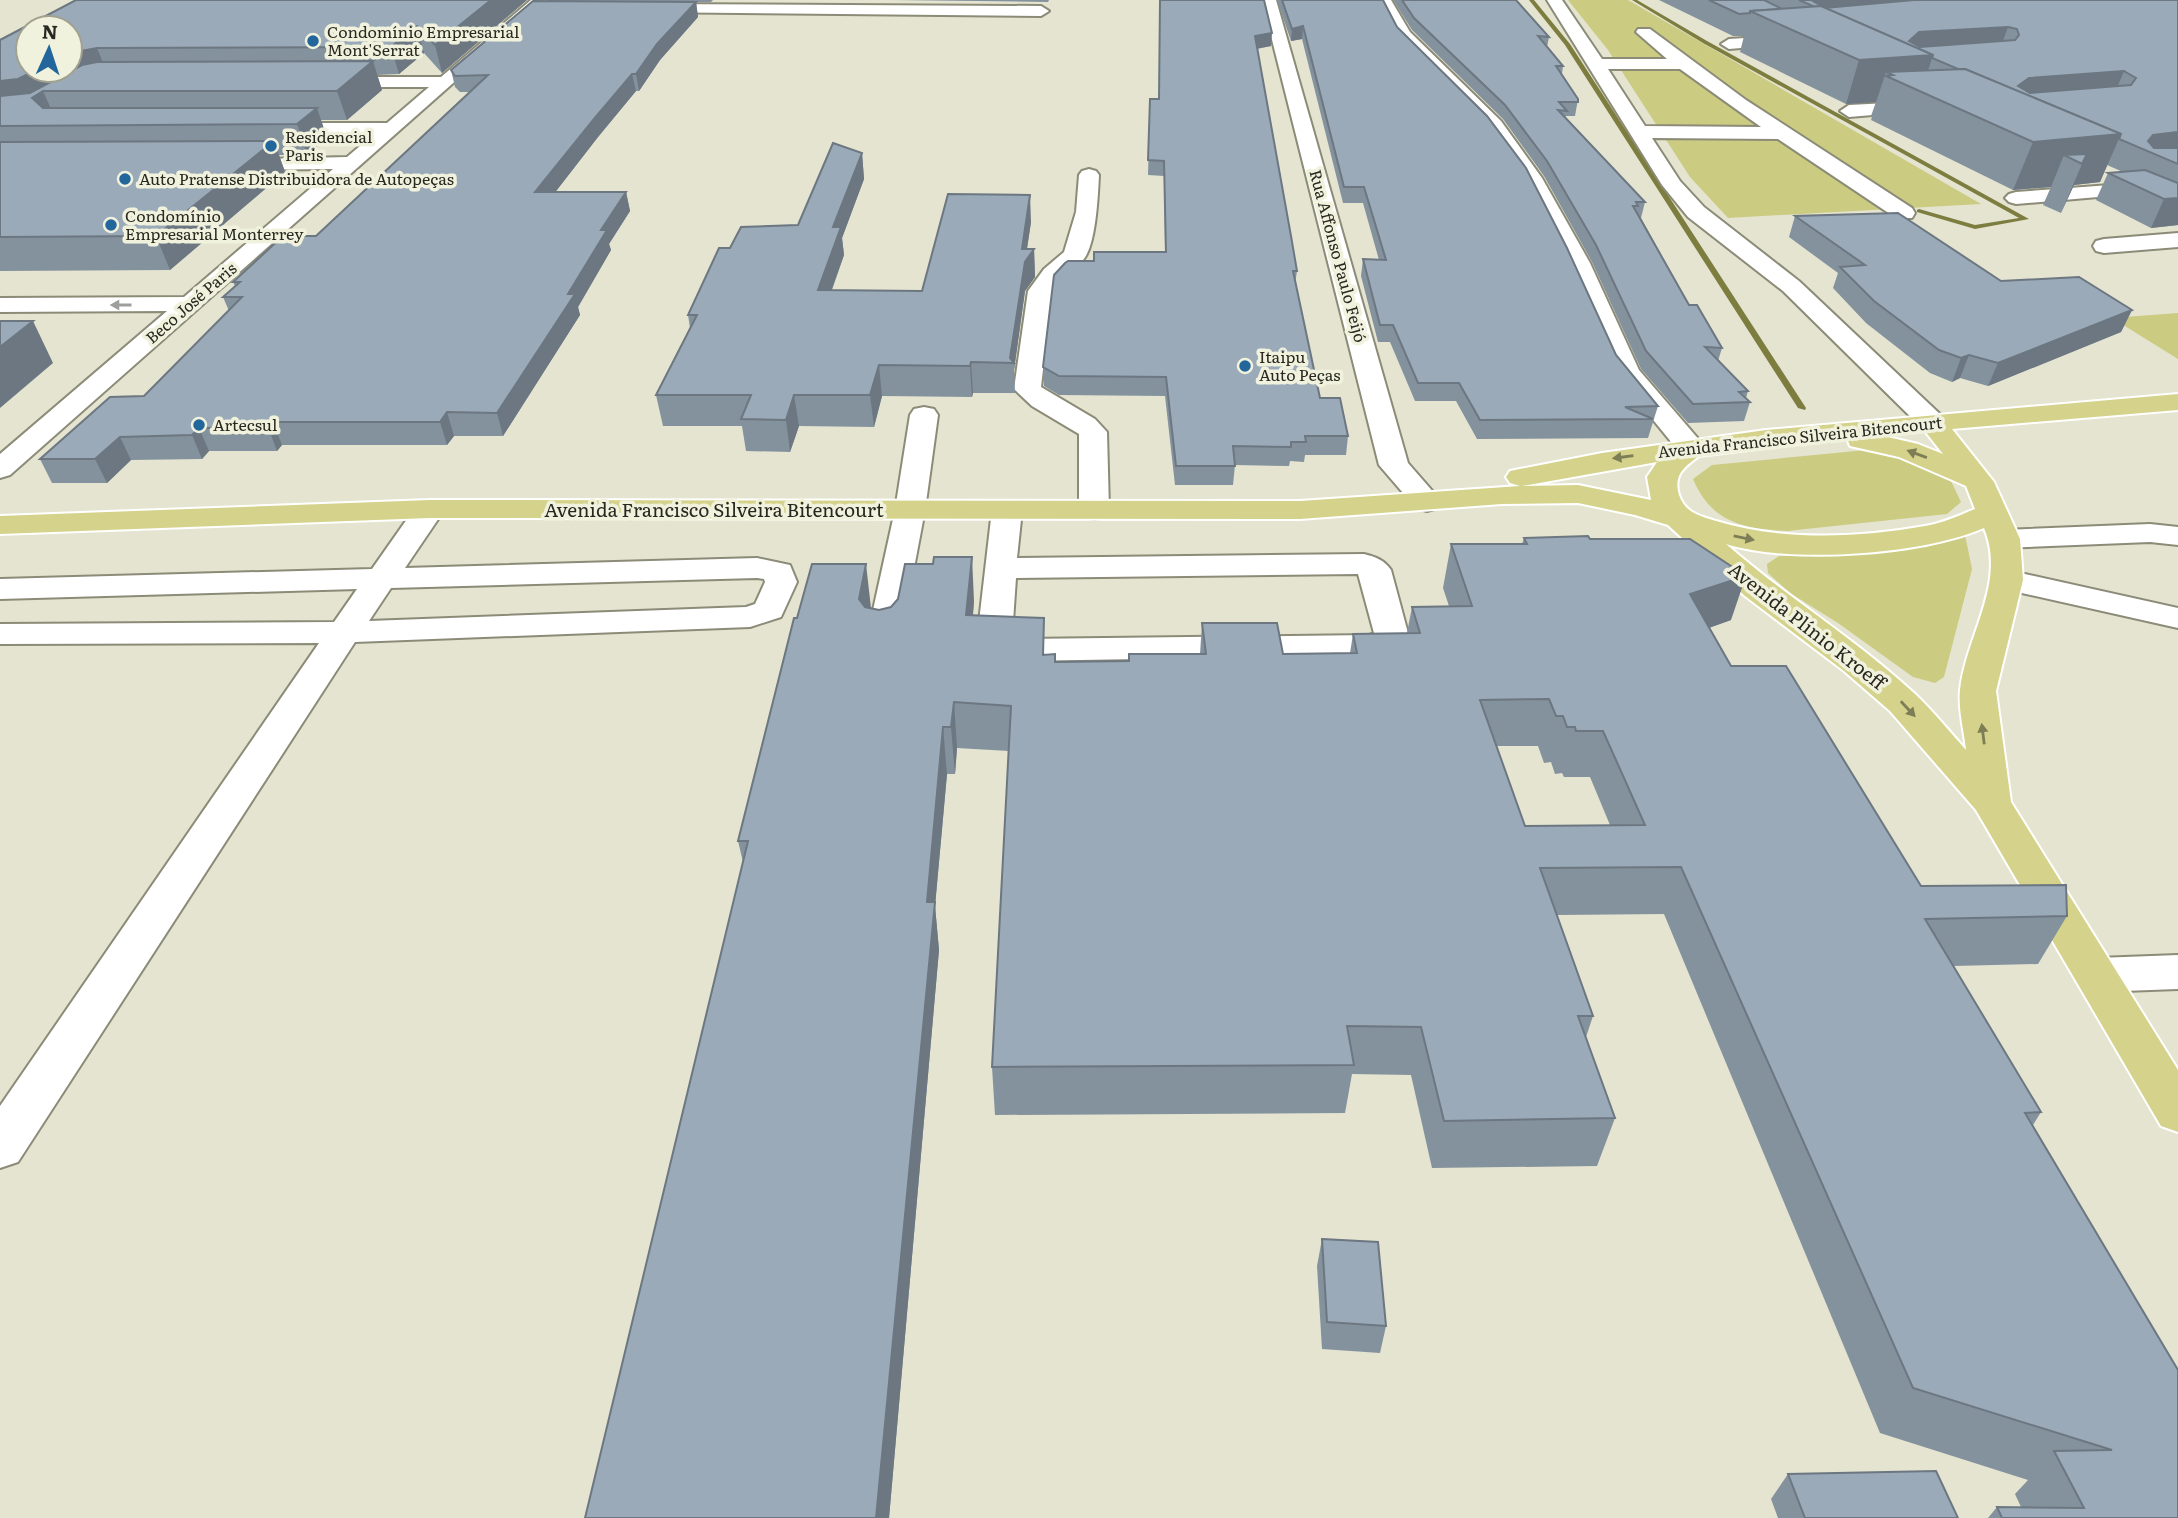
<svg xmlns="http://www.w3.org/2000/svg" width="2178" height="1518" viewBox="0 0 2178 1518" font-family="Literata,serif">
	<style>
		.green { fill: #cbcb81 }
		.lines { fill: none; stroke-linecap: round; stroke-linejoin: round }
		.stream { fill: #7d7d40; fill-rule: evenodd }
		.minor-casing { stroke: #8b8b78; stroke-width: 4 }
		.major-casing { stroke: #fff; stroke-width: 4 }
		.minor { fill: #fff; fill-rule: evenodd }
		.major { fill: #d5d38b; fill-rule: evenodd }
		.wall { fill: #84929e; fill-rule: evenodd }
		.shaded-wall { fill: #6c7781 }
		.building { fill: #9aaab8; stroke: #6c7781; stroke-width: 2; fill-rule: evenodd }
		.oneway { fill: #9e9e9b }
		.oneway2 { fill: #7e7e56 }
		.poi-dot { fill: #23669b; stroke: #f1f2dd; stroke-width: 2.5 }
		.labels { text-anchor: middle; stroke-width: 7; stroke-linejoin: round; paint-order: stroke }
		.far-poi-label { font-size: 16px; fill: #282820; stroke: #f1f2dd; text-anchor: start }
		.far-street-label { font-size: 16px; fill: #282820; stroke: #f1f2dd }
		.street-label { font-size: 19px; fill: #282820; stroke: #f1f2dd }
	</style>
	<rect width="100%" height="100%" fill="#e4e4d0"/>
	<g class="green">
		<path d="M 1568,0 L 1628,0 L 1981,204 L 1728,218 L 1690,177 L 1608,50 Z"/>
		<path d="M 2178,313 L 2178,359 L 2112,318 Z"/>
		<path d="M 1866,450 L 1917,459 L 1949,477 L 1961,502 L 1947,514 L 1787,531 C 1743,529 1711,522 1693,479 L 1712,465 Z"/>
		<path d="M 1965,535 L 1972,569 L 1944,677 L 1935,683 L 1913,677 L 1838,623 L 1790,593 L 1768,573 L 1767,564 L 1779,556 Z"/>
	</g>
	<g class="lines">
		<g class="stream">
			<path d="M 1529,0 L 1534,0 L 1570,44 L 1806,408 L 1805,410 L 1798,408 L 1565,45 Z"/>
			<path d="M 1632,0 L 1637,0 L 1707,41 L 2029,219 L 1975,229 L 1917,212 L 1917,210 L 1919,209 L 1975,225 L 2019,218 L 1703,43 Z"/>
		</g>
		<defs>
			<g id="minor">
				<path d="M 531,0 L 547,0 L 10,475 L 0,478 L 0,454 L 167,311 L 0,312 L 0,298 L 184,297 L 333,169 L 230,170 L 223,168 L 220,164 L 223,160 L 347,157 L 373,135 L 272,135 L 263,129 L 272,123 L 387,123 L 429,87 L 326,87 L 317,82 L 326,77 L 441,77 Z"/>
				<path d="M 1262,0 L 1276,0 L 1408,463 L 1442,502 L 1438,508 L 1427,511 L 1416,508 L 1379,465 Z"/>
				<path d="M 1377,0 L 1391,0 L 1410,32 L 1501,121 L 1542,178 L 1590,263 L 1639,370 L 1701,442 L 1705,448 L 1701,454 L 1691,457 L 1681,454 L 1614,372 L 1566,263 L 1525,182 L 1487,129 L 1398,38 Z"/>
				<path d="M 1547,0 L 1562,0 L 1602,59 L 1667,59 L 1636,32 L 1638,29 L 1650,29 L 1746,100 L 1912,208 L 1915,213 L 1912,218 L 1896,218 L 1778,139 L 1652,138 L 1680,181 L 1704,207 L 1799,281 L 1943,417 L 1947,423 L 1943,429 L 1933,431 L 1923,429 L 1783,291 L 1688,217 L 1662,185 ZM 1608,69 L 1680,69 L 1761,127 L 1645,126 Z"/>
				<path d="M 644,4 L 1041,6 L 1049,11 L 1041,16 L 639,12 L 636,9 L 639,6 Z"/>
				<path d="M 1794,35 L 1802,40 L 1800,43 L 1729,49 L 1721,44 L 1729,39 Z"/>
				<path d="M 1927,101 L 1933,102 L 1936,106 L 1933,110 L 1849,117 L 1840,111 L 1849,105 Z"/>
				<path d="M 1089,169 L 1096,171 L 1099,175 C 1098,195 1096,246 1083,260 C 1072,271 1061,278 1052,291 L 1041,387 L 1095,419 L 1107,432 L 1109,510 L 1105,517 L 1094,519 L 1083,517 L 1079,510 L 1079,434 L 1032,406 L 1014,389 L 1028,291 L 1044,269 L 1064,252 L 1076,212 L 1079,175 L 1082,171 Z"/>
				<path d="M 2137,183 L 2144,185 L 2147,189 L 2144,193 L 2016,204 L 2009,202 L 2005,198 L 2009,194 L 2016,192 Z"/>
				<path d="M 2178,233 L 2178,247 L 2104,253 L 2096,251 L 2093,246 L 2096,241 L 2104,239 Z"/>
				<path d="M 924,407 L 934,409 L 938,415 L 925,510 L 900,642 L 895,649 L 883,652 L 871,649 L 866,642 L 895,510 L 910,415 L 914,409 Z"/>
				<path d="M 430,500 L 441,502 L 445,509 L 405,568 L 757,558 L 790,565 L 797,582 L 781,617 L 750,627 L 355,642 L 18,1162 L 0,1168 L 0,1106 L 319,643 L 0,644 L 0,624 L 334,622 L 357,589 L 0,599 L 0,579 L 372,569 L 419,502 ZM 757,578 L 764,579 L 765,582 L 755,604 L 746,607 L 369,621 L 391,588 Z"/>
				<path d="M 1007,501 L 1018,503 L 1022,510 L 1017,558 L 1364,554 C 1376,557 1384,560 1391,570 L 1409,637 L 1404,644 L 1375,655 L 1022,661 L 991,654 L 977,639 L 992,510 L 996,503 ZM 1358,574 L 1374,633 L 1369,635 L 1022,639 L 1012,636 L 1016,578 Z"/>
				<path d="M 2150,524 L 2178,527 L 2178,545 L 2150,542 L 2004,548 L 1993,546 L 1988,539 L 1993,532 L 2004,530 Z"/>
				<path d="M 2007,570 L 2178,608 L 2178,628 L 1995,587 L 1991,580 L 1995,573 Z"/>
				<path d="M 2178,955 L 2178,989 L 2097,992 L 2081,987 L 2074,975 L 2081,963 L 2097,958 Z"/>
			</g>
			<path id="major" d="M 2178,394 L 2178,410 L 1952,429 L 1994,482 L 2020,539 L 2023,580 L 1996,691 L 2011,802 L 2178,1070 L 2178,1132 L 2161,1126 L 1976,810 L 1890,711 L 1844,671 L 1745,596 L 1668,525 L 1635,515 L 1578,503 L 1502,504 L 1300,519 L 430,518 L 0,534 L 0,516 L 430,500 L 1300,501 L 1520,486 L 1510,483 L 1506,477 L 1510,471 L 1602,453 L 1766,430 ZM 1925,431 L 1943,454 L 1918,444 L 1879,435 ZM 1847,438 L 1850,446 L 1899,457 L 1966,486 L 1975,509 C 1958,516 1943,523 1925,526 C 1857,538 1782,541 1716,521 C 1700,516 1685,513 1679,495 C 1673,475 1684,467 1699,456 ZM 1657,462 L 1647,477 L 1651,500 L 1578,485 L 1522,486 ZM 1984,528 C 2007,583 1966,636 1960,690 C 1958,709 1964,731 1966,750 C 1949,731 1933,711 1915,694 C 1856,639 1786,597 1726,544 C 1789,564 1923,555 1984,528 Z"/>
		</defs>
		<use href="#minor" class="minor-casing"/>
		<use href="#major" class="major-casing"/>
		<use href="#minor" class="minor"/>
		<use href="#major" class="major"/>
	</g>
	<g class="wall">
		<path d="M 76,0 L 527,0 L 442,73 L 424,53 L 399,74 L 377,75 L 382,90 L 347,120 L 321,120 L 327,138 L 307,155 L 279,155 L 285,172 L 170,270 L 0,271 L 0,40 Z"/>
		<path d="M 548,0 L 713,0 L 711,2 L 696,2 L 698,17 L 660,60 L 639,91 L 636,91 L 598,137 L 555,192 L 626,192 L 630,211 L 609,244 L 611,250 L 578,307 L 580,315 L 503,436 L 454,436 L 447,445 L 282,445 L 277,451 L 209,451 L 202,459 L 131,460 L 107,483 L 52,483 L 40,459 L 144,396 L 229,311 L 223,297 L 235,286 L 233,282 L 316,236 L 470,92 L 460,92 L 455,87 L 451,70 Z"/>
		<path d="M 893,0 L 1049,0 L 1048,2 Z"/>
		<path d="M 1160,0 L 1271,46 L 1257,49 L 1297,271 L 1295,284 L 1320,398 L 1348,436 L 1346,455 L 1305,455 L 1304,462 L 1290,461 L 1289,466 L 1235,465 L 1233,485 L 1175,485 L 1165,396 L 1059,395 L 1044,386 L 1043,367 L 1094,261 L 1165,252 L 1164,176 L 1148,175 L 1150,99 L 1159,99 Z"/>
		<path d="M 1277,0 L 1383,0 L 1397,27 L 1616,355 L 1658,406 L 1648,438 L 1477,439 L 1456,401 L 1415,401 L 1390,342 L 1378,342 L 1361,276 L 1363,259 L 1379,260 L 1363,203 L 1343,203 L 1302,39 L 1291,41 Z"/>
		<path d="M 1393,0 L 1516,0 L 1549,37 L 1547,47 L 1563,66 L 1562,74 L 1578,99 L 1575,116 L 1566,116 L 1565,118 L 1645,202 L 1641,218 L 1689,305 L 1722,348 L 1718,361 L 1748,391 L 1746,398 L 1750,402 L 1744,421 L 1688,423 L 1641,369 L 1592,262 L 1544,176 L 1503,119 L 1412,30 Z"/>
		<path d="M 1659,0 L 2178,0 L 2178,225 L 2151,228 L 2096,200 L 2108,173 L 2123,172 L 2107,165 L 2100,182 L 2074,185 L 2061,213 L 2043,205 L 2051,187 L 2013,190 L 1871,120 L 1872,117 L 1871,116 L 1876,102 L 1846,104 L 1740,52 L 1744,36 L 1733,36 Z"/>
		<path d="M 862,153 L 864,179 L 842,238 L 844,255 L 832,290 L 922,291 L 1031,222 L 1027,249 L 1034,249 L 1035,277 L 1025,291 L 1014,370 L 1015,393 L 973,393 L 972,397 L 882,396 L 874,427 L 799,426 L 790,452 L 746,451 L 742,426 L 663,426 L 656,395 L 690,328 L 688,315 L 730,248 L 798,225 Z"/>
		<path d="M 1795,216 L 2001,281 L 2132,310 L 2121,332 L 1988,386 L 1960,378 L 1952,382 L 1930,373 L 1866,323 L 1833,288 L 1838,273 L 1789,237 Z"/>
		<path d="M 1524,538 L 1590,539 L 1731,620 L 1709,628 L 1731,666 L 1921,886 L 2067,916 L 2038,964 L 1953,966 L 2041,1112 L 2033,1125 L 2178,1518 L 1988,1518 L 1997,1507 L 2021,1507 L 2015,1494 L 2028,1480 L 1880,1433 L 1664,914 L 1557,915 L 1593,1016 L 1586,1037 L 1615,1118 L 1597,1166 L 1432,1168 L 1411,1075 L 1352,1074 L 1345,1113 L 995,1115 L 992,1067 L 1009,751 L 957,748 L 955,774 L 947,774 L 935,906 L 939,950 L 889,1518 L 585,1518 L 743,862 L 738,841 L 879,610 L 974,601 L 973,615 L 1045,654 L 1055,662 L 1129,661 L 1200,654 L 1202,623 L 1283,654 L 1350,653 L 1353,634 L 1407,633 L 1412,607 L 1449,606 L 1443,588 L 1451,544 L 1522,544 ZM 1496,746 L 1538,746 L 1544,763 L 1551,762 L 1555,774 L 1562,773 L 1564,777 L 1590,777 L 1610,825 L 1525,826 Z"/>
		<path d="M 1322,1239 L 1386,1326 L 1380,1353 L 1322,1349 L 1317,1266 Z"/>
		<path d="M 1788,1474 L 1958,1518 L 1778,1518 L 1771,1499 Z"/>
	</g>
	<g class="shaded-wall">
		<path d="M 491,0 L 527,0 L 442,73 L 435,45 Z"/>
		<path d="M 1814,0 L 1904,0 L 1901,9 L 1831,14 L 1812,5 Z"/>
		<path d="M 696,2 L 698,17 L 660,60 L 639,91 L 636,74 L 657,44 Z"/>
		<path d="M 417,26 L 424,53 L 399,74 L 391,47 Z"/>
		<path d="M 1303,26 L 1302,39 L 1291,41 L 1292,29 Z"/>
		<path d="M 2008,27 L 2000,49 L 1925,54 L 1909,41 L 1919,32 Z"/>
		<path d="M 1272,33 L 1271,46 L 1254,49 L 1255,36 Z"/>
		<path d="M 97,48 L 108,75 L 43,91 L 56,120 L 0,111 L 0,81 L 36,70 L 70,70 L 70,53 Z"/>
		<path d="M 1933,55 L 1921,92 L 1886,72 L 1876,102 L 1846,104 L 1859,60 Z"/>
		<path d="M 373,61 L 382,90 L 347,120 L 337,91 Z"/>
		<path d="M 2124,71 L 2114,95 L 2033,101 L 2018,86 L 2029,78 Z"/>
		<path d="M 632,74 L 636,91 L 598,137 L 540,212 L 535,192 L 594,119 Z"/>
		<path d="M 317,108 L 327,138 L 307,155 L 297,124 Z"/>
		<path d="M 2178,132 L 2178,157 L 2166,159 L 2148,141 L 2153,135 Z"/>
		<path d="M 2121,134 L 2100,182 L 2074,185 L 2061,213 L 2082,164 L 2064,155 L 2051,187 L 2013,190 L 2033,142 Z"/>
		<path d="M 274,141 L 285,172 L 170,270 L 156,236 Z"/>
		<path d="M 862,153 L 864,179 L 842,238 L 844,255 L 821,319 L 818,290 L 833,227 Z"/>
		<path d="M 626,192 L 630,211 L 609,244 L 611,250 L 578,307 L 580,315 L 503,436 L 497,413 L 568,294 L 601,230 Z"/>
		<path d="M 1030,195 L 1031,222 L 1025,261 L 1034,249 L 1035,277 L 1025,291 L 1014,370 L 1014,363 L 1010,358 L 1022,249 Z"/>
		<path d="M 2178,198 L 2178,225 L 2151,228 L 2164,199 Z"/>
		<path d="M 2132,310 L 2121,332 L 1988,386 L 1998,363 Z"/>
		<path d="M 33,321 L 53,363 L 0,408 L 0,347 Z"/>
		<path d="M 1969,355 L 1960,378 L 1952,382 L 1961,358 Z"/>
		<path d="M 971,362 L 973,393 L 972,397 L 970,366 Z"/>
		<path d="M 879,365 L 882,396 L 874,427 L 870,395 Z"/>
		<path d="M 794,395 L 799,426 L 790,452 L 786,420 Z"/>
		<path d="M 447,412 L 454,436 L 447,445 L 440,422 Z"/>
		<path d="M 273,422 L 282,445 L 277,451 L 268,427 Z"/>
		<path d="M 199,428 L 209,451 L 202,459 L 192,435 Z"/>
		<path d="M 120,437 L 131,460 L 107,483 L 95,459 Z"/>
		<path d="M 972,557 L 974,601 L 969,660 L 966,615 Z"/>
		<path d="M 866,564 L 871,608 L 864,644 L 859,599 Z"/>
		<path d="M 1746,576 L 1731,620 L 1677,639 L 1690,594 Z"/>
		<path d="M 954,702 L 957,748 L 955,774 L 951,727 Z"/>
		<path d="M 943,727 L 947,774 L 935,906 L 939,950 L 889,1518 L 876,1518 L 927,902 Z"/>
	</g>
	<g class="building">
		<path d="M 76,0 L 491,0 L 435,45 L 417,26 L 391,47 L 97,48 L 70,53 L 70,28 L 28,28 L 28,70 L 36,70 L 18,79 L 0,81 L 0,40 Z"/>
		<path d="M 1160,0 L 1264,0 L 1272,33 L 1255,36 L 1291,236 L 1297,271 L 1293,271 L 1320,398 L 1340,398 L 1348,436 L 1305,436 L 1306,442 L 1291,442 L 1291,447 L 1233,446 L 1235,466 L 1176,466 L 1166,377 L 1059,376 L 1043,367 L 1054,275 L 1065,263 L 1068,261 L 1094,261 L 1094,252 L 1166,252 L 1164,161 L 1148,160 L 1150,99 L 1159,99 Z"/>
		<path d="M 1282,0 L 1383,0 L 1397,27 L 1487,116 L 1526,168 L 1567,248 L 1616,355 L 1658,406 L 1625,407 L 1653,419 L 1480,420 L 1459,383 L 1418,383 L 1393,325 L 1380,325 L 1363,259 L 1386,260 L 1364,187 L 1344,187 L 1303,26 L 1292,29 Z"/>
		<path d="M 1402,0 L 1516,0 L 1549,37 L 1538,36 L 1563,66 L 1556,66 L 1578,99 L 1578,102 L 1559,102 L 1567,111 L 1558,110 L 1645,202 L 1636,202 L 1638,206 L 1633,206 L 1689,305 L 1697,305 L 1722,348 L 1705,347 L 1748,391 L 1739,392 L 1750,402 L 1693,404 L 1646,351 L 1596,245 L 1547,161 L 1505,105 L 1414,18 Z"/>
		<path d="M 1709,0 L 1764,0 L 1782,9 L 1750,11 L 1750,13 L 1739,14 Z"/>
		<path d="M 1799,0 L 1814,0 L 1813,1 L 1823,7 L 1815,7 Z"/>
		<path d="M 1914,0 L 2178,0 L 2178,132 L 2153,135 L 2148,141 L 2154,148 L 2178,148 L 2178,164 L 2119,139 L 2121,134 L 1965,69 L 1958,69 L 1932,58 L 1933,55 L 1824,8 ZM 2008,27 L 2017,29 L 2019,35 L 2015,40 L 1920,47 L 1909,41 L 1919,32 ZM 2124,71 L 2136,78 L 2131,85 L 2030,93 L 2018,86 L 2029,78 Z"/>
		<path d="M 533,1 L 696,2 L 657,44 L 636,74 L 632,74 L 594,119 L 535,192 L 626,192 L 601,230 L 607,230 L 568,294 L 575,294 L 497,413 L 447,412 L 440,422 L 273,422 L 268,427 L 199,428 L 192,435 L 120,437 L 95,459 L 40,459 L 110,397 L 144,396 L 242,297 L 223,297 L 240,282 L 233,282 L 283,236 L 316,236 L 488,75 L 455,76 L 451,70 Z"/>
		<path d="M 1821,6 L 1933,55 L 1859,60 L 1750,11 Z"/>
		<path d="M 373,61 L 337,91 L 43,91 L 32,98 L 43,108 L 317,108 L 297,124 L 0,126 L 0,96 L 30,93 L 82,65 L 97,62 Z"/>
		<path d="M 1965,69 L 2121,134 L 2033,142 L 1886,76 L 1893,75 L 1886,72 Z"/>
		<path d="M 274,141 L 156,236 L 0,237 L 0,142 Z"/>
		<path d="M 833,143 L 862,153 L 833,227 L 841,227 L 818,290 L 922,291 L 948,194 L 1030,195 L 1022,249 L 1034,249 L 1025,262 L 1010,358 L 1014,363 L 971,362 L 970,366 L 879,365 L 870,395 L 794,395 L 786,420 L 741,419 L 751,395 L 656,395 L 697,315 L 688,315 L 719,248 L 730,248 L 741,227 L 798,225 Z"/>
		<path d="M 2087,154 L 2082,164 L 2064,155 Z"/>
		<path d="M 2145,170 L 2178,183 L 2178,198 L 2164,199 L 2108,173 Z"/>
		<path d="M 1898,213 L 2001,281 L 2079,277 L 2132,310 L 1998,363 L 1969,355 L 1961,358 L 1939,350 L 1874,301 L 1840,267 L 1865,265 L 1795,216 Z"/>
		<path d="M 0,321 L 33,321 L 0,347 Z"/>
		<path d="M 1588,536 L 1590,539 L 1690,539 L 1746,576 L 1690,594 L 1731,666 L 1786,666 L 1921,886 L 2066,885 L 2067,916 L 1925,919 L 2041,1112 L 2025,1113 L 2178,1370 L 2178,1518 L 2002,1518 L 1997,1507 L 2084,1508 L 2054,1451 L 2112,1450 L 1913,1388 L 1681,867 L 1540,868 L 1593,1016 L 1578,1016 L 1615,1118 L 1444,1121 L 1421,1027 L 1347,1026 L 1354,1065 L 992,1067 L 1011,706 L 954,702 L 951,727 L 943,727 L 927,902 L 935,902 L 876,1518 L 585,1518 L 748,841 L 738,841 L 794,618 L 797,618 L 812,564 L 866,564 L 859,599 L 865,607 L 879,610 L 891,607 L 898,599 L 905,564 L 933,564 L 934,557 L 972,557 L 966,615 L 1044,618 L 1043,655 L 1055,654 L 1055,662 L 1129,661 L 1129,654 L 1206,654 L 1202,623 L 1277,623 L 1283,654 L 1357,653 L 1353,634 L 1420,633 L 1412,607 L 1472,606 L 1451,544 L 1527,544 L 1524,538 ZM 1549,699 L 1556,716 L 1563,716 L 1567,727 L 1575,727 L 1576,731 L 1603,731 L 1645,825 L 1525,826 L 1480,700 Z"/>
		<path d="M 1322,1239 L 1378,1242 L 1386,1326 L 1327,1322 Z"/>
		<path d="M 1936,1471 L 1958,1518 L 1805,1518 L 1788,1474 Z"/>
	</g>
	<defs><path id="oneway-solid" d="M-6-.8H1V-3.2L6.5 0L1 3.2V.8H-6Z" transform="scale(1.75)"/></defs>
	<use class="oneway" href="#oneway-solid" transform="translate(121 305) rotate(180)"/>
	<g class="oneway2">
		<use href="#oneway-solid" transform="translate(1917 454) rotate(-160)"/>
		<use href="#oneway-solid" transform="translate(1623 457) rotate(172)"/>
		<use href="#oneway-solid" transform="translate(1744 538) rotate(11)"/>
		<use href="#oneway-solid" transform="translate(1908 709) rotate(47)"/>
		<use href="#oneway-solid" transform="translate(1983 734) rotate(-97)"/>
	</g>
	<g class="poi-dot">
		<circle cx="313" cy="41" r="7"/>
		<circle cx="271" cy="146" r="7"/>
		<circle cx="125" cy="179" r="7"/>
		<circle cx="111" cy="225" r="7"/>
		<circle cx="1245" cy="366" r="7"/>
		<circle cx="199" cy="425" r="7"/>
	</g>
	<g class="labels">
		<g class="far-poi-label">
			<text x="327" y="38">Condomínio Empresarial<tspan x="327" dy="18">Mont'Serrat</tspan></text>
			<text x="285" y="143">Residencial<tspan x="285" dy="18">Paris</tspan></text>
			<text x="139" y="185">Auto Pratense Distribuidora de Autopeças</text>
			<text x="125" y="222">Condomínio<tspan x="125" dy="18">Empresarial Monterrey</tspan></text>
			<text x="1259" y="363">Itaipu<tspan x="1259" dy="18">Auto Peças</tspan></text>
			<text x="213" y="431">Artecsul</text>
		</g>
		<g class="far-street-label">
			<text transform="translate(1338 256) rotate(75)" y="6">Rua Affonso Paulo Feijó</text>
			<text transform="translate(191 303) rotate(-41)" y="6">Beco José Paris</text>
			<text transform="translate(1800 437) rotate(-6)" y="6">Avenida Francisco Silveira Bitencourt</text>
		</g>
		<g class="street-label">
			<text x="714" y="517">Avenida Francisco Silveira Bitencourt</text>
			<text transform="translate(1807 626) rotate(38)" y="7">Avenida Plínio Kroeff</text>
		</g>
	</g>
	<g transform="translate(49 49) rotate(3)"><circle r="33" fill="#f1f2dd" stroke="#a1a191" stroke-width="2"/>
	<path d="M0-5L12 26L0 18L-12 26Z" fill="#23669b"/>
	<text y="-10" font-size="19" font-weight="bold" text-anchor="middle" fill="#282820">N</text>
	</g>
</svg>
